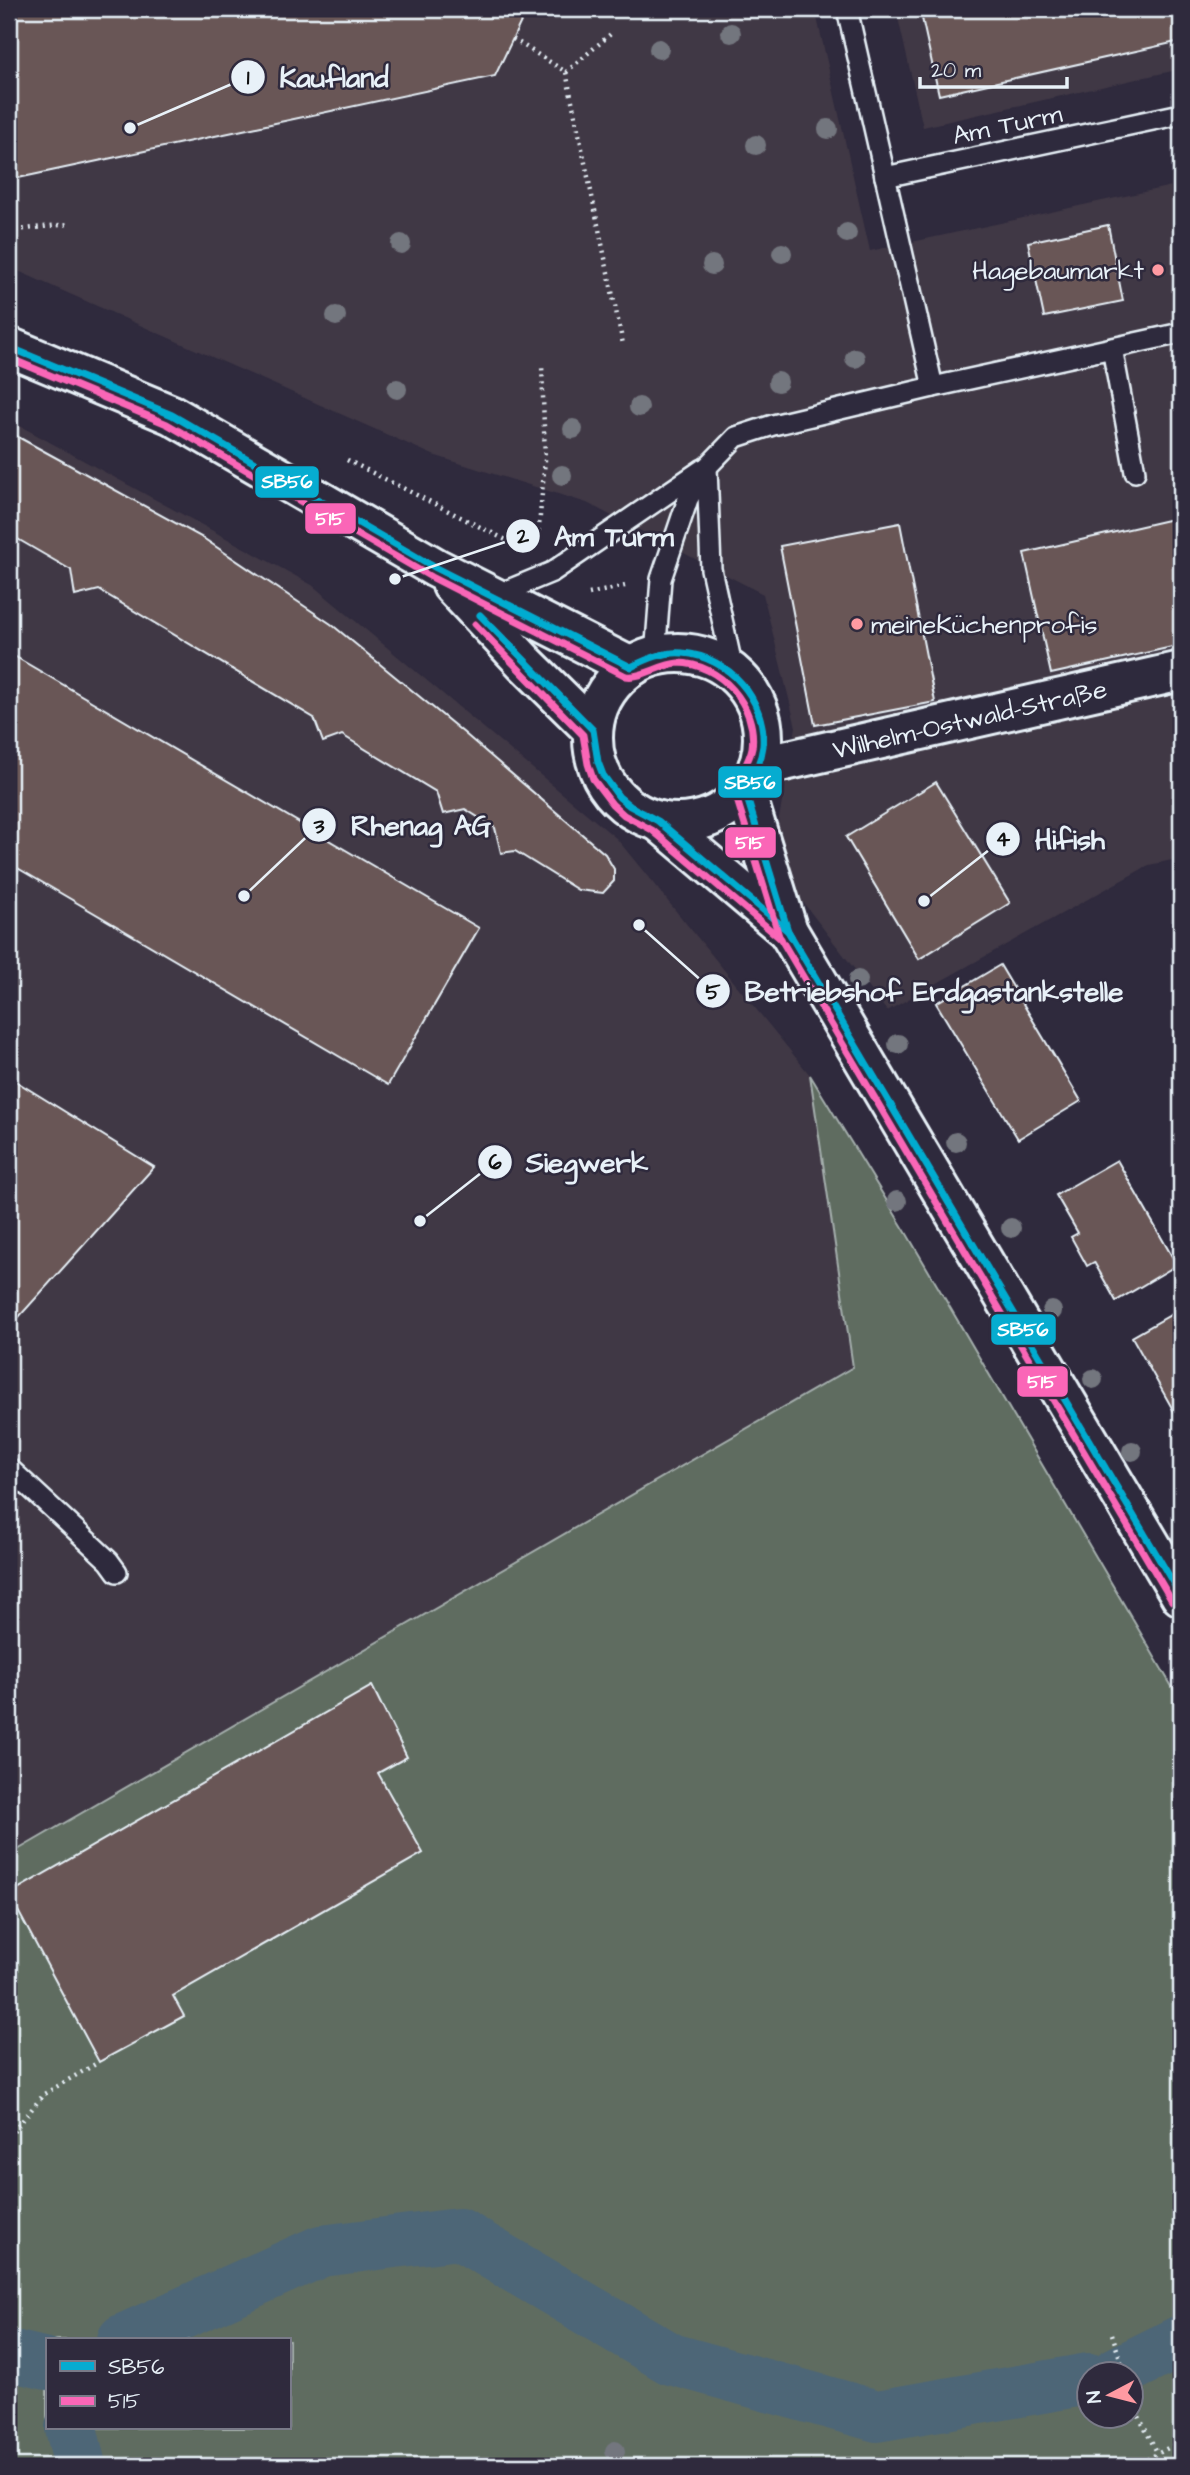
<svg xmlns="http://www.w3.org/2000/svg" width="1190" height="2475" viewBox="0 0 1190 2475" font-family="'Architects Daughter',sans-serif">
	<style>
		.built { fill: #403845 }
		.green { fill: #5f6c61; stroke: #a4aeac; stroke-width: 2; fill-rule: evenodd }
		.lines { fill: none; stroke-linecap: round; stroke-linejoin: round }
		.canal { stroke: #4d6677; stroke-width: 52 }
		.building { fill: #695757; stroke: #e8f1f8; stroke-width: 2 }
		.service-casing { stroke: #e8f1f8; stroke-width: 24 }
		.minor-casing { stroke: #e8f1f8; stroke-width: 44 }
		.tertiary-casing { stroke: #e8f1f8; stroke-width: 44 }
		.path { stroke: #e8f1f8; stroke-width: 4.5; stroke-dasharray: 2 5; stroke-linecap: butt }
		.service { stroke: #2f2a3d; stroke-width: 19 }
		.minor { stroke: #2f2a3d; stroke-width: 38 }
		.tertiary { stroke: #2f2a3d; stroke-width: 38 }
		.bus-1-casing { stroke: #2f2a3d; stroke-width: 12 }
		.bus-2-casing { stroke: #2f2a3d; stroke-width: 12 }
		.bus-1 { stroke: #06acd0; stroke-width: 7 }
		.bus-2 { stroke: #fa66b7; stroke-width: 7 }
		.tree { fill: #73767e }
		.poi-dot { fill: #ff9aa2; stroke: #2f2a3d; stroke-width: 2.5 }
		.labels { text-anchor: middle; stroke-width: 5; stroke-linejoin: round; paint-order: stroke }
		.street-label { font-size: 26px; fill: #e8f1f8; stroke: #2f2a3d }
		.poi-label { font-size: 26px; fill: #e8f1f8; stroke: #2f2a3d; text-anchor: end }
		.leader { fill: none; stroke: #e8f1f8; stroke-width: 2.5 }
		.callout-dot { fill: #e8f1f8; stroke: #2f2a3d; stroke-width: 2.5 }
		.mark-label { font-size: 21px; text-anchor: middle; font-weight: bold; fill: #111 }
		.callout-label { font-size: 28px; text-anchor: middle; font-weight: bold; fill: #e8f1f8; stroke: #2f2a3d; stroke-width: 5; stroke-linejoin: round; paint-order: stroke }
		.line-badge { stroke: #2f2a3d; stroke-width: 2.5 }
		.badge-label { font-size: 19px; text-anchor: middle; font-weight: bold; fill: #fff }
	</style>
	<rect width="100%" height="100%" fill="#2f2a3d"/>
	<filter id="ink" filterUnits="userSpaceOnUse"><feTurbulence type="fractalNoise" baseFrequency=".0143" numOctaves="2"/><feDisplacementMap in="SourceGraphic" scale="14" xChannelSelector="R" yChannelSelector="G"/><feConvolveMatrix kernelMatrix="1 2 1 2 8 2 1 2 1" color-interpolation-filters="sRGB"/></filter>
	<g filter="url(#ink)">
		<g class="built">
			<path d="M 9,9 L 815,9 L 870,251 L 1181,184 L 1181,858 L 1149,865 L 887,1011 L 771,861 L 796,727 L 763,594 L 587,503 L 433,455 L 9,267 Z"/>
			<path d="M 896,9 L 1181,9 L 1181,69 L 923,127 Z"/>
			<path d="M 9,420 L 312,585 L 617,839 L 810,1075 L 853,1366 L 9,1855 Z"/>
		</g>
		<path class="green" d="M 810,1075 L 907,1234 L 1181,1702 L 1181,2466 L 9,2466 L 9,1855 L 853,1367 ZM 47,2340 L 289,2340 L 289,2428 L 47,2428 ZM 1088,2374 L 1130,2374 L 1130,2416 L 1088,2416 Z"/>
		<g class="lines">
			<g class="canal">
				<path d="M 123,2340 L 321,2251 L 459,2234 L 671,2359 L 877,2416 L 1088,2379"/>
				<path d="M 9,2355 L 47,2364"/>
				<path d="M 1115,2374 L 1181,2341"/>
				<path d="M 71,2428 L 80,2466"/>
			</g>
		</g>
		<g class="building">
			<path d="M 9,9 L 527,9 L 495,76 L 9,180 Z"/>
			<path d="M 920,9 L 1181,9 L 1181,41 L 939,95 Z"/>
			<path d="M 1108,225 L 1123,301 L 1044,317 L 1028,242 Z"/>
			<path d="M 9,432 L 203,538 L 331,624 L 464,733 L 605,854 L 614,869 L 614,881 L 603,893 L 578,890 L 515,851 L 501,853 L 495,828 L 465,809 L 443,814 L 436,792 L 342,735 L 323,742 L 314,718 L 99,590 L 75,596 L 71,570 L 9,534 Z"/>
			<path d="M 1181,517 L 1181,645 L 1051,674 L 1024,553 Z"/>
			<path d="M 900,523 L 935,702 L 815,725 L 780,546 Z"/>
			<path d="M 9,653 L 479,928 L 388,1085 L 9,863 Z"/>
			<path d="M 936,782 L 1010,903 L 919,959 L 846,837 Z"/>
			<path d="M 1000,965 L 1081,1101 L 1018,1139 L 936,1003 Z"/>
			<path d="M 9,1077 L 154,1167 L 9,1328 Z"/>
			<path d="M 1117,1160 L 1177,1265 L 1116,1301 L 1094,1262 L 1087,1266 L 1071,1237 L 1078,1233 L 1056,1195 Z"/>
			<path d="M 1181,1309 L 1181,1424 L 1132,1337 Z"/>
			<path d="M 372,1686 L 407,1757 L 378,1773 L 423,1853 L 173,1996 L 184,2016 L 99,2062 L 9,1894 Z"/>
		</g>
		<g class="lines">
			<defs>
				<g id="service">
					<path d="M 885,177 L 1181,114"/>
					<path d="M 1112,348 L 1135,472"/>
					<path d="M 933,387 L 1181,333"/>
					<path d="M 707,468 L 711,569 L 734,674"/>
					<path d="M 494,596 L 552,572 L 703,469"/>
					<path d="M 655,656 L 661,579 L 688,499 L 707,467 L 736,437 L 773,425 L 933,387 L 847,9"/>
					<path d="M 9,1468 L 109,1561 L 117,1572"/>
				</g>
				<g id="minor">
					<path id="s1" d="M 758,767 L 1181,671"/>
				</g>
				<g id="tertiary">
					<path d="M 9,347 L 172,415 L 436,568 L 631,667"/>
					<path d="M 452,585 L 524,662 L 593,730"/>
					<circle cx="678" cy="738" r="85"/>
					<path d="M 745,791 L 788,931 L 1181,1596"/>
					<path d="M 658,821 L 788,931"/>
				</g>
			</defs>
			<use href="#service" class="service-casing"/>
			<use href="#minor" class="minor-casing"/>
			<use href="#tertiary" class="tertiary-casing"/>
			<g class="path">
				<path d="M 513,39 L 566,72 L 623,344"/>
				<path d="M 566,72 L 613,32"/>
				<path d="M 9,231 L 68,224"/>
				<path d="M 9,297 L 21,302"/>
				<path d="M 347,460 L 520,547"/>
				<path d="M 538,538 L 545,460 L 542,364"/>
				<path d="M 589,594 L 625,586"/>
				<path d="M 9,2137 L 44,2094 L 99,2062"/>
				<path d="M 1112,2334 L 1125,2374"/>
				<path d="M 1130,2390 L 1140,2419 L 1158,2454"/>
				<path d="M 1135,2466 L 1181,2441"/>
			</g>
			<use href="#service" class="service"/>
			<use href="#minor" class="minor"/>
			<use href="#tertiary" class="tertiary"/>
			<defs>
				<g id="bus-1">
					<path d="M 9,347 L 172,415 L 436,568 L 631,667 C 647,659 665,651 683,653 C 729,657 766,699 763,746 C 761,763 753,776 745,791 L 788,931 L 1181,1596"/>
					<path d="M 480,615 L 593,730 L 598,762 L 603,775 L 619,797 L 630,806 L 658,821 L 788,931 L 791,936"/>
				</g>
				<g id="bus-2">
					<path d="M 9,358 L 167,424 L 431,577 L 626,676 C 640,679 661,664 678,663 C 720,663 758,706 752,748 C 749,764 736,778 735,793 L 779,936 L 1172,1601"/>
					<path d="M 475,624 L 583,735 L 588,764 L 593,779 L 612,804 L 624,815 L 652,830 L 781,939"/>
				</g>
			</defs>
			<use href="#bus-1" class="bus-1-casing"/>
			<use href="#bus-2" class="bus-2-casing"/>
			<use href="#bus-1" class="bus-1"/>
			<use href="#bus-2" class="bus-2"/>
		</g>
		<g class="tree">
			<circle cx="731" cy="33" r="10"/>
			<circle cx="659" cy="49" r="10"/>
			<circle cx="828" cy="129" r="10"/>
			<circle cx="756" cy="145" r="10"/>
			<circle cx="847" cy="233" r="10"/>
			<circle cx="401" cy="244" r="10"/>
			<circle cx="782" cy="253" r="10"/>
			<circle cx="712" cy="265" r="10"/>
			<circle cx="336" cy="316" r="10"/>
			<circle cx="855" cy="358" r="10"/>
			<circle cx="778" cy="382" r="10"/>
			<circle cx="397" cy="389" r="10"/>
			<circle cx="639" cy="407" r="10"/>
			<circle cx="573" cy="429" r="10"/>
			<circle cx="562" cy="475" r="10"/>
			<circle cx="858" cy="980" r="10"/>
			<circle cx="898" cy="1044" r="10"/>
			<circle cx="956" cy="1142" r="10"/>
			<circle cx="897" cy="1201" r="10"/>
			<circle cx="1011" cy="1228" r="10"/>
			<circle cx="1052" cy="1311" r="10"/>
			<circle cx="1093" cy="1379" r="10"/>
			<circle cx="1132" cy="1451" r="10"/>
			<circle cx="615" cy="2451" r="10"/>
		</g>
	</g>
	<g class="poi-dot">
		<circle cx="1158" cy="270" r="7"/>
		<circle cx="857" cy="624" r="7"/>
	</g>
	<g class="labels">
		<g class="street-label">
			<text transform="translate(1007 124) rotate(-12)" y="9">Am Turm</text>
			<text dy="9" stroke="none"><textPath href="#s1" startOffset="217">Wilhelm-Ostwald-Straße</textPath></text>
		</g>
		<g class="poi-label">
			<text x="1144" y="279">Hagebaumarkt</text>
			<text x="871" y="633" text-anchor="start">meineKüchenprofis</text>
		</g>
	</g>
	<path class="leader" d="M130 128L248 77M395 579L523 536M244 896L319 825M924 901L1003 839M639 925L713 991M420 1221L495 1162"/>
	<g class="callout-dot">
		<circle cx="130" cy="128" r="7"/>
		<circle cx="395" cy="579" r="7"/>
		<circle cx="244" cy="896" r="7"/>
		<circle cx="924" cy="901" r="7"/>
		<circle cx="639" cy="925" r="7"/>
		<circle cx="420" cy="1221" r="7"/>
		<circle cx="248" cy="77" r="18"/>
		<circle cx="523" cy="536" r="18"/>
		<circle cx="319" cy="825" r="18"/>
		<circle cx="1003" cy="839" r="18"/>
		<circle cx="713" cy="991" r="18"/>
		<circle cx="495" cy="1162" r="18"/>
	</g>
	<g class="mark-label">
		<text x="248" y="84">1</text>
		<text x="523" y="543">2</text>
		<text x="319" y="833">3</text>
		<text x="1003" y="846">4</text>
		<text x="713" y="999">5</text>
		<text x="495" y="1169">6</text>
	</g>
	<g class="callout-label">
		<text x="334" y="87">Kaufland</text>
		<text x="614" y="546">Am Turm</text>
		<text x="421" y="835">Rhenag AG</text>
		<text x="1070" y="849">Hifish</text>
		<text x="934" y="1001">Betriebshof Erdgastankstelle</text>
		<text x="587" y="1172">Siegwerk</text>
	</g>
	<g class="line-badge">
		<rect x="254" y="465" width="66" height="34" rx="7" fill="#06acd0"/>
		<rect x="304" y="502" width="53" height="33" rx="7" fill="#fa66b7"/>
		<rect x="717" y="765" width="66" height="34" rx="7" fill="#06acd0"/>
		<rect x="724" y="826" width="53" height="33" rx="7" fill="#fa66b7"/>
		<rect x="990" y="1313" width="67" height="33" rx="7" fill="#06acd0"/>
		<rect x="1016" y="1365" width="53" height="33" rx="7" fill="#fa66b7"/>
	</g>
	<g class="badge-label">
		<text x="287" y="488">SB56</text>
		<text x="330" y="525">515</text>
		<text x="750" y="789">SB56</text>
		<text x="750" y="849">515</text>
		<text x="1023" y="1336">SB56</text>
		<text x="1042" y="1388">515</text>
	</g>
	<rect width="1190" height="2475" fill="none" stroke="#2f2a3d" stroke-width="35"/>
	<rect x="18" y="18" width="1155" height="2440" fill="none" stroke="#e8f1f8" stroke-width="2.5" filter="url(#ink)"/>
	<rect x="46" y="2338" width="245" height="91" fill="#2f2a3d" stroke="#797a88" stroke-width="2"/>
	<rect x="60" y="2361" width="35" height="10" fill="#06acd0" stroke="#797a88" stroke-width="2"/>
	<text x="108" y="2374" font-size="21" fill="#e8f1f8">SB56</text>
	<rect x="60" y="2396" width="35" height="10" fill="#fa66b7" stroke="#797a88" stroke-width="2"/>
	<text x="108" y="2408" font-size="21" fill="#e8f1f8">515</text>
	<g transform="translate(1110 2395) rotate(263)"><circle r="33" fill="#2f2a3d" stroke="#797a88" stroke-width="2"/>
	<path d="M0-5L12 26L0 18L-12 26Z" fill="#ff9aa2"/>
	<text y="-10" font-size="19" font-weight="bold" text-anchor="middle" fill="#e8f1f8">N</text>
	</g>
	<path d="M920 77v10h147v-10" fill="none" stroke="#e8f1f8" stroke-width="3.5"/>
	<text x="931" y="77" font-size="21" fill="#e8f1f8" stroke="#2f2a3d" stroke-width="5" paint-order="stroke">20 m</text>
</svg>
